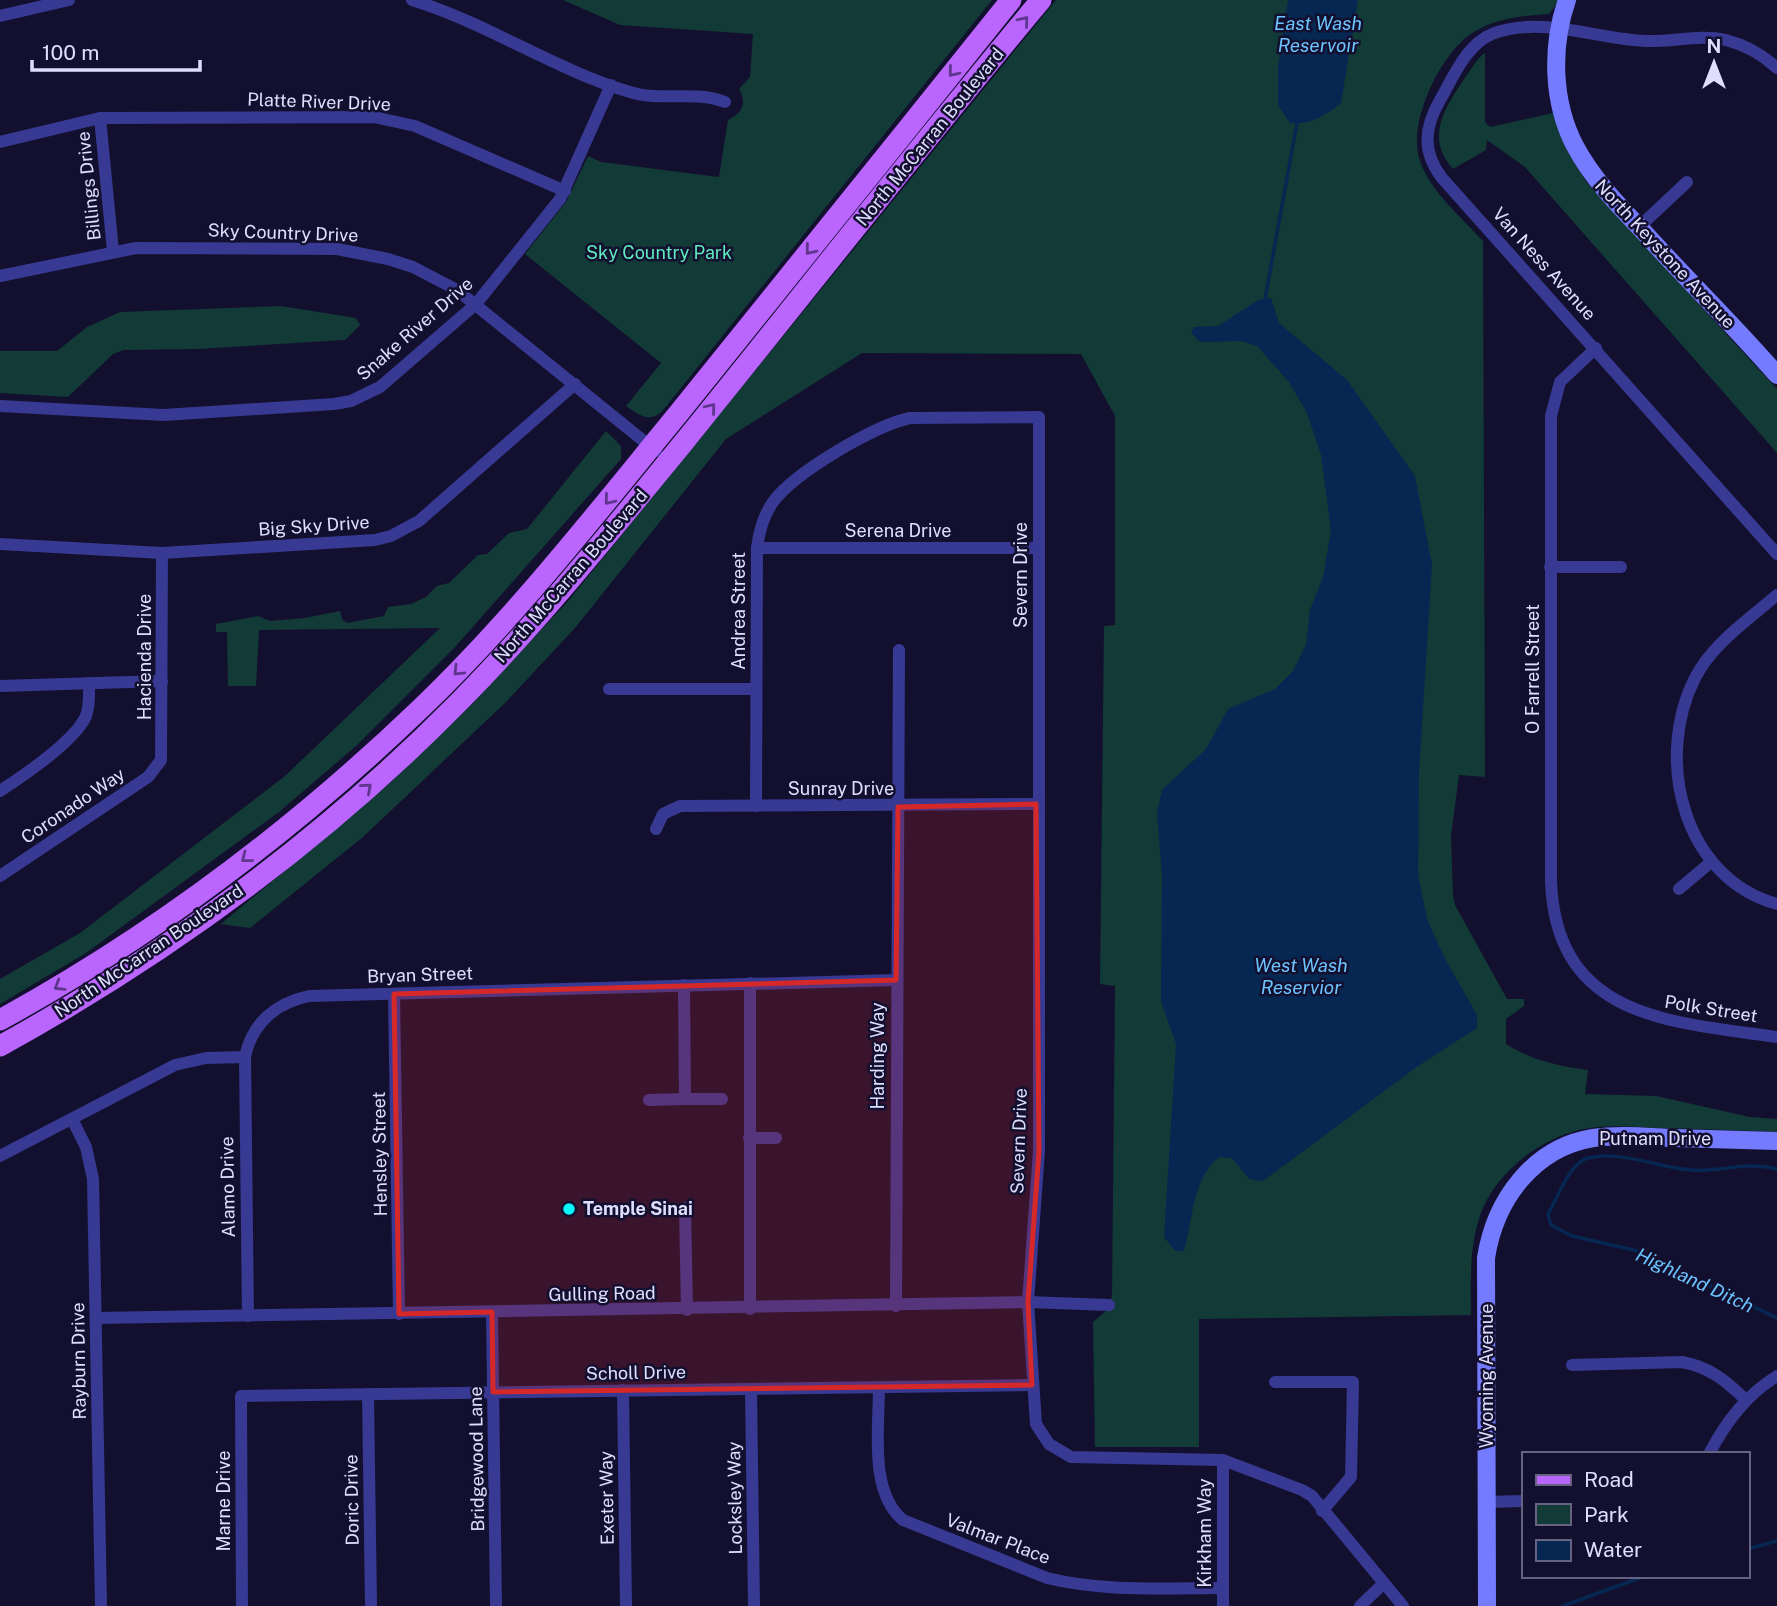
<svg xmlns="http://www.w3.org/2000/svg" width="1777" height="1606" viewBox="0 0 1777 1606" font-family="'Public Sans',sans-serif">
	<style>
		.green { fill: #123a36 }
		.water { fill: #062752 }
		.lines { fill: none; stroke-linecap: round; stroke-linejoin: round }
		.stream { stroke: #062752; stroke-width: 3.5 }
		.street { stroke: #373992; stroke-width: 12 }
		.secondary { stroke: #757bff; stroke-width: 18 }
		.primary { stroke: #bb65ff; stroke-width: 21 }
		.oneway { stroke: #5f368d }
		.marked { fill: #d62828; fill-opacity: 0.2; stroke: #d62828; stroke-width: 5; stroke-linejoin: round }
		.poi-dot { fill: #0af6ff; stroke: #13102f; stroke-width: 2.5 }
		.labels { text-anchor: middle; stroke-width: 5; stroke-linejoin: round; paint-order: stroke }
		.street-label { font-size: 18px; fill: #e0deff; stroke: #13102f }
		.park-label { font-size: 18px; fill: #5eebbf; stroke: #13102f }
		.poi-label { font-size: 18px; font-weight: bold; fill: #e0deff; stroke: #13102f; text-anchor: start }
		.water-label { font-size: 19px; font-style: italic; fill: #6cc4ff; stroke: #13102f }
	</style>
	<rect width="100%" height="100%" fill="#13102f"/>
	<g class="green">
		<path d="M 563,0 L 992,0 L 664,409 C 651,424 640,416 626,406 L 661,363 L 525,254 L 566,202 L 588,156 L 601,162 L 719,177 L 728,120 C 743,113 747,103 739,89 L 750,77 L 753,34 L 620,25 Z"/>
		<path d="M 1056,0 L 1560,0 L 1549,14 C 1520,16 1492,18 1468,36 C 1438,59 1407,125 1420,161 C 1430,191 1462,218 1483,241 L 1485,777 L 1459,775 L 1451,836 L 1453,895 L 1455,905 L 1507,999 L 1524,999 L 1524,1006 L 1506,1019 L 1506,1044 C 1531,1060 1558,1066 1588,1070 L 1585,1094 L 1656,1096 L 1750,1117 L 1777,1119 L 1777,1132 C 1738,1130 1698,1129 1659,1128 C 1635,1127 1609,1124 1584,1129 C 1540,1137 1492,1175 1479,1219 C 1469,1250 1471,1283 1471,1315 L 1199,1319 L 1199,1447 L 1095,1447 L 1093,1322 L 1107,1310 L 1112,1296 L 1115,986 L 1100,984 L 1104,626 L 1115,625 L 1115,416 L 1081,354 L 862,353 L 726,439 L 575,628 L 505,703 L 363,837 L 250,928 L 221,924 L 391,782 L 472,704 L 569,600 Z"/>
		<path d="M 1485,53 L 1485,122 L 1490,127 L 1553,113 L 1567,151 L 1587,183 L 1777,389 L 1777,453 L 1525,167 L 1487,140 L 1486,150 L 1453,169 C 1425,138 1444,109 1464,79 C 1471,70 1476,59 1485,53 Z"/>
		<path d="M 281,306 L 356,318 L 360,325 L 345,340 L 197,349 L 124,350 L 113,354 L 68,397 L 0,393 L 0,351 L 57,351 L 87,327 L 120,312 Z"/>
		<path d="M 606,431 L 621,446 L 621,459 L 456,646 L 356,746 L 279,812 L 86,953 L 0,1004 L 0,979 L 80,933 L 285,776 L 440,628 L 259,630 L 256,686 L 228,686 L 227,632 L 216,632 L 216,624 L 258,616 L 270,621 L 305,618 L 340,611 L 342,619 L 347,623 L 384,616 L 388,607 L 411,604 L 426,597 L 437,586 L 449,583 L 478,555 L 487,554 L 509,533 L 527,529 Z"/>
	</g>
	<g class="water">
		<path d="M 1288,0 L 1358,0 L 1341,103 C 1324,116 1311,125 1290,123 L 1278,105 L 1278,68 Z"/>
		<path d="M 1271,298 L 1279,323 L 1347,380 L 1415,476 L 1432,565 L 1419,773 L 1418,875 L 1427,919 L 1445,959 L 1477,1015 L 1477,1028 L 1418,1066 L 1263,1181 L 1249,1179 L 1232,1158 L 1219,1157 C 1191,1182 1194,1216 1184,1251 L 1175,1251 L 1164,1237 L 1176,1044 L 1161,1001 L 1162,875 L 1157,813 L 1162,790 L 1206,749 L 1228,709 L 1275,689 L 1293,671 L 1306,645 L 1310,610 L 1323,577 L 1331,530 L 1321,455 L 1307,413 L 1289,382 L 1257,346 L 1241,341 L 1200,342 L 1191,333 L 1194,327 L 1218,326 L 1258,300 Z"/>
	</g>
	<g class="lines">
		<g class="stream">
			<path d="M 1265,299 L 1297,123"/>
			<path d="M 1777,1169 C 1746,1161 1720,1172 1691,1170 C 1659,1168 1621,1150 1588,1158 C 1570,1162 1557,1199 1548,1214 L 1551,1225 L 1572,1236 L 1638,1251 L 1777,1318"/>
			<path d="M 1747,1549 L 1777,1541"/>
			<path d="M 1563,1606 L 1645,1576"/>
		</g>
		<g class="street">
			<path d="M 412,0 C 487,23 555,70 630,92 C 661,102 696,90 725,102"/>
			<path d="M 0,16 L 69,0"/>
			<path d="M 1777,68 C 1763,55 1745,45 1726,40 C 1700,34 1673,42 1646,41 C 1596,39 1541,15 1492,34 C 1466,45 1454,76 1440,100 C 1424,128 1422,152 1442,178 L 1777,554"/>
			<path d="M 100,118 L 113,251"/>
			<path d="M 0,142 L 100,118 L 374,117 L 415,126 L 565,191"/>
			<path d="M 1639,227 L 1687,182"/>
			<path d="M 0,276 L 136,248 L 337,249 L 388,259 L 413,267 L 457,290 L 656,451"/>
			<path d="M 1596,348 L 1560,382 L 1551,416 L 1551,881 C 1556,1019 1672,1022 1777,1037"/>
			<path d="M 0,406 L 164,415 L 334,404 L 351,401 L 380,387 L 476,304 L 560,199 L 611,85"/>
			<path d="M 0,544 L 162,553 L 375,540 L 391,536 L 419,521 L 575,384"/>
			<path d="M 757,548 L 1039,548"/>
			<path d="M 1550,567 L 1621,567"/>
			<path d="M 1777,595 C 1748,620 1712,644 1695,678 C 1654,759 1683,878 1777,904"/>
			<path d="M 0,686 L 162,681"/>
			<path d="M 609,689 L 756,689"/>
			<path d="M 0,791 C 23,776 75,741 86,716 C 90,705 89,694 89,683"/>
			<path d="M 756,806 L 757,548 C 759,532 763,516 773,502 C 794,473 875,425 910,418 L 1039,417 L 1039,1151 L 1028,1302 L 1036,1424 L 1049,1444 L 1071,1457 L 1223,1460 L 1302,1490 L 1312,1496 L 1403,1606"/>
			<path d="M 656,829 L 663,814 L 680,806 L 1036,804"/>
			<path d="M 0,876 L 148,777 L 161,760 L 162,553"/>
			<path d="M 1679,889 L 1711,862"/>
			<path d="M 394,994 L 399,1314"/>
			<path d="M 685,1099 L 722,1099"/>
			<path d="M 649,1100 L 685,1099 L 684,985"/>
			<path d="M 72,1119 L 86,1147 L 93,1179 L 101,1606"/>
			<path d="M 749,1138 L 776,1138"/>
			<path d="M 0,1156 L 175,1065 L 206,1058 L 245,1057"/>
			<path d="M 685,1208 L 687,1310"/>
			<path d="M 896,1306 L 899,650"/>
			<path d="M 750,1309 L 750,983"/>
			<path d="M 492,1312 L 496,1606"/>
			<path d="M 248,1316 L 245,1057 C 252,1023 276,1003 309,996 L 896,980"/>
			<path d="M 96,1318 L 1028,1302 L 1109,1305"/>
			<path d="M 1572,1365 L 1682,1362 C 1710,1367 1726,1381 1746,1400"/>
			<path d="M 1275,1382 L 1353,1382 L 1351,1477 L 1322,1511"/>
			<path d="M 879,1387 C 879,1429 869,1492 903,1520 L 1047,1578 C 1104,1592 1164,1588 1223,1588"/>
			<path d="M 751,1389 L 754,1606"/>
			<path d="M 623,1390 L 626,1606"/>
			<path d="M 368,1394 L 371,1606"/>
			<path d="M 1709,1454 C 1726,1422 1746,1395 1777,1376"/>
			<path d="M 1487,1502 L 1523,1501"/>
			<path d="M 242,1606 L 241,1396 L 1032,1385"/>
			<path d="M 1223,1606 L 1223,1460"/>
			<path d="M 1360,1606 L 1384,1583"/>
		</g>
		<g class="secondary">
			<path d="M 1567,0 C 1551,46 1552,102 1575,146 C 1592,178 1617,204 1642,230 C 1686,279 1734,325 1777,375"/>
			<path d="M 1487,1606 L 1486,1258 C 1495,1200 1533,1148 1593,1138 C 1619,1134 1648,1137 1674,1138 C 1709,1139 1743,1140 1777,1141"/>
		</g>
		<g class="primary">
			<path d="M 0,1020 C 153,936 294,830 420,709 C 515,618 595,515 678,414 C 790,276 900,138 1011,0"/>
			<path d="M 0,1046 C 167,954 325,838 459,702 C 540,620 611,531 684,442 C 803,295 920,145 1041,0"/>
		</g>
	</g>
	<defs><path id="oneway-chevron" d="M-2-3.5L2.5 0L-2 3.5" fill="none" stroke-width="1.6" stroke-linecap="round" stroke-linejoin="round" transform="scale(1.75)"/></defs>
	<g class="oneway">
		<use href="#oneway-chevron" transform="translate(1024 21) rotate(-51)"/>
		<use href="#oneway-chevron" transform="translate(953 72) rotate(129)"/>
		<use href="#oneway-chevron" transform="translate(810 250) rotate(129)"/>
		<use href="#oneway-chevron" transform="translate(711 408) rotate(-51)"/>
		<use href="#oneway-chevron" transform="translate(609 500) rotate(129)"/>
		<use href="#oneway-chevron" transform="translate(458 671) rotate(135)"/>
		<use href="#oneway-chevron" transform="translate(367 788) rotate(-41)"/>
		<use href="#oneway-chevron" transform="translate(246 858) rotate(142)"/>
		<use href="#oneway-chevron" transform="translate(59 986) rotate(149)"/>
	</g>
	<path class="marked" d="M 1036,804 L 1039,1151 L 1028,1302 L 1032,1385 L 493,1392 L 492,1312 L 399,1314 L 394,994 L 896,980 L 898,807 Z"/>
	<circle class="poi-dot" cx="569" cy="1209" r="7"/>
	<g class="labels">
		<g class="street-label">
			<text transform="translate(319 102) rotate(2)" y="6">Platte River Drive</text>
			<text transform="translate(930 137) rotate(-51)" y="6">North McCarran Boulevard</text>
			<text transform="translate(89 186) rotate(-96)" y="6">Billings Drive</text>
			<text transform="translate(283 233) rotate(2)" y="6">Sky Country Drive</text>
			<text transform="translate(1665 254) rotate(47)" y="6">North Keystone Avenue</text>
			<text transform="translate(1544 264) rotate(48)" y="6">Van Ness Avenue</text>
			<text transform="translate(415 329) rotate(-41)" y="6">Snake River Drive</text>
			<text transform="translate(314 526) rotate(-4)" y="6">Big Sky Drive</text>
			<text x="898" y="537">Serena Drive</text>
			<text transform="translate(1021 575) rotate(-90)" y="6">Severn Drive</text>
			<text transform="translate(571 576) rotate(-49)" y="6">North McCarran Boulevard</text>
			<text transform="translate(739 611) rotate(-90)" y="6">Andrea Street</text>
			<text transform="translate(145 657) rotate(-90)" y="6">Hacienda Drive</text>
			<text transform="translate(1533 669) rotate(-90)" y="6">O Farrell Street</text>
			<text x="841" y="795">Sunray Drive</text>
			<text transform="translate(73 806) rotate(-34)" y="6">Coronado Way</text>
			<text transform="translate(149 951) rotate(-34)" y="6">North McCarran Boulevard</text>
			<text transform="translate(420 975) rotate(-2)" y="6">Bryan Street</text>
			<text transform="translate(1711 1009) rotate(9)" y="6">Polk Street</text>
			<text transform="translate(878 1056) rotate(-90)" y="6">Harding Way</text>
			<text x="1655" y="1145">Putnam Drive</text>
			<text transform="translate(1019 1141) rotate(-88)" y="6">Severn Drive</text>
			<text transform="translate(380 1154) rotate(-91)" y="6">Hensley Street</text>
			<text transform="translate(228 1187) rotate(-91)" y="6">Alamo Drive</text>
			<text transform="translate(602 1294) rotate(-1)" y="6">Gulling Road</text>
			<text transform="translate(79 1361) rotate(-91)" y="6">Rayburn Drive</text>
			<text transform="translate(636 1373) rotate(-1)" y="6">Scholl Drive</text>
			<text transform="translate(1487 1376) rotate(-90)" y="6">Wyoming Avenue</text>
			<text transform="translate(477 1459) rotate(-91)" y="6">Bridgewood Lane</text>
			<text transform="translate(607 1498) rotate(-91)" y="6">Exeter Way</text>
			<text transform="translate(735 1498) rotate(-91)" y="6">Locksley Way</text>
			<text transform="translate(352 1500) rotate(-91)" y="6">Doric Drive</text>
			<text transform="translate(224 1501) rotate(-90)" y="6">Marne Drive</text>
			<text transform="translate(1205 1533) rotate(-90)" y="6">Kirkham Way</text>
			<text transform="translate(998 1539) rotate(21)" y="6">Valmar Place</text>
		</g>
		<g class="park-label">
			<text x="659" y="259">Sky Country Park</text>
		</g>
		<g class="poi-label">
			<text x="583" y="1215">Temple Sinai</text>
		</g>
		<g class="water-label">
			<text x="1318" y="30">East Wash<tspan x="1318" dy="22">Reservoir</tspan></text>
			<text x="1301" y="972">West Wash<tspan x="1301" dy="22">Reservior</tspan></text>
			<text transform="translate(1695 1280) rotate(25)" y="7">Highland Ditch</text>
		</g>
	</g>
	<rect x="1522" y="1452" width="228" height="126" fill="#13102f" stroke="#656282" stroke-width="2"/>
	<rect x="1536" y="1475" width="35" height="10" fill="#bb65ff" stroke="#656282" stroke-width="2"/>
	<text x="1584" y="1487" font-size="21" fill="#e0deff">Road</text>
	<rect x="1536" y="1504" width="35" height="21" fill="#123a36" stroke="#656282" stroke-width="2"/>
	<text x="1584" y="1522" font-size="21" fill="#e0deff">Park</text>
	<rect x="1536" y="1540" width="35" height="21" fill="#062752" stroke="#656282" stroke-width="2"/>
	<text x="1584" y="1557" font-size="21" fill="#e0deff">Water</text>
	<g transform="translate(1714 63)" stroke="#13102f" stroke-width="5" paint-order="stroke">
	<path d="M0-5L12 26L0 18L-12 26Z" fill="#e0deff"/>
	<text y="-10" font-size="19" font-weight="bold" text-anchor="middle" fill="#e0deff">N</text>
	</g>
	<path d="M32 60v10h168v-10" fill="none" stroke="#e0deff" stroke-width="3.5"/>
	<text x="42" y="60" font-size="21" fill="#e0deff" stroke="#13102f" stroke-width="5" paint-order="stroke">100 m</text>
</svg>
